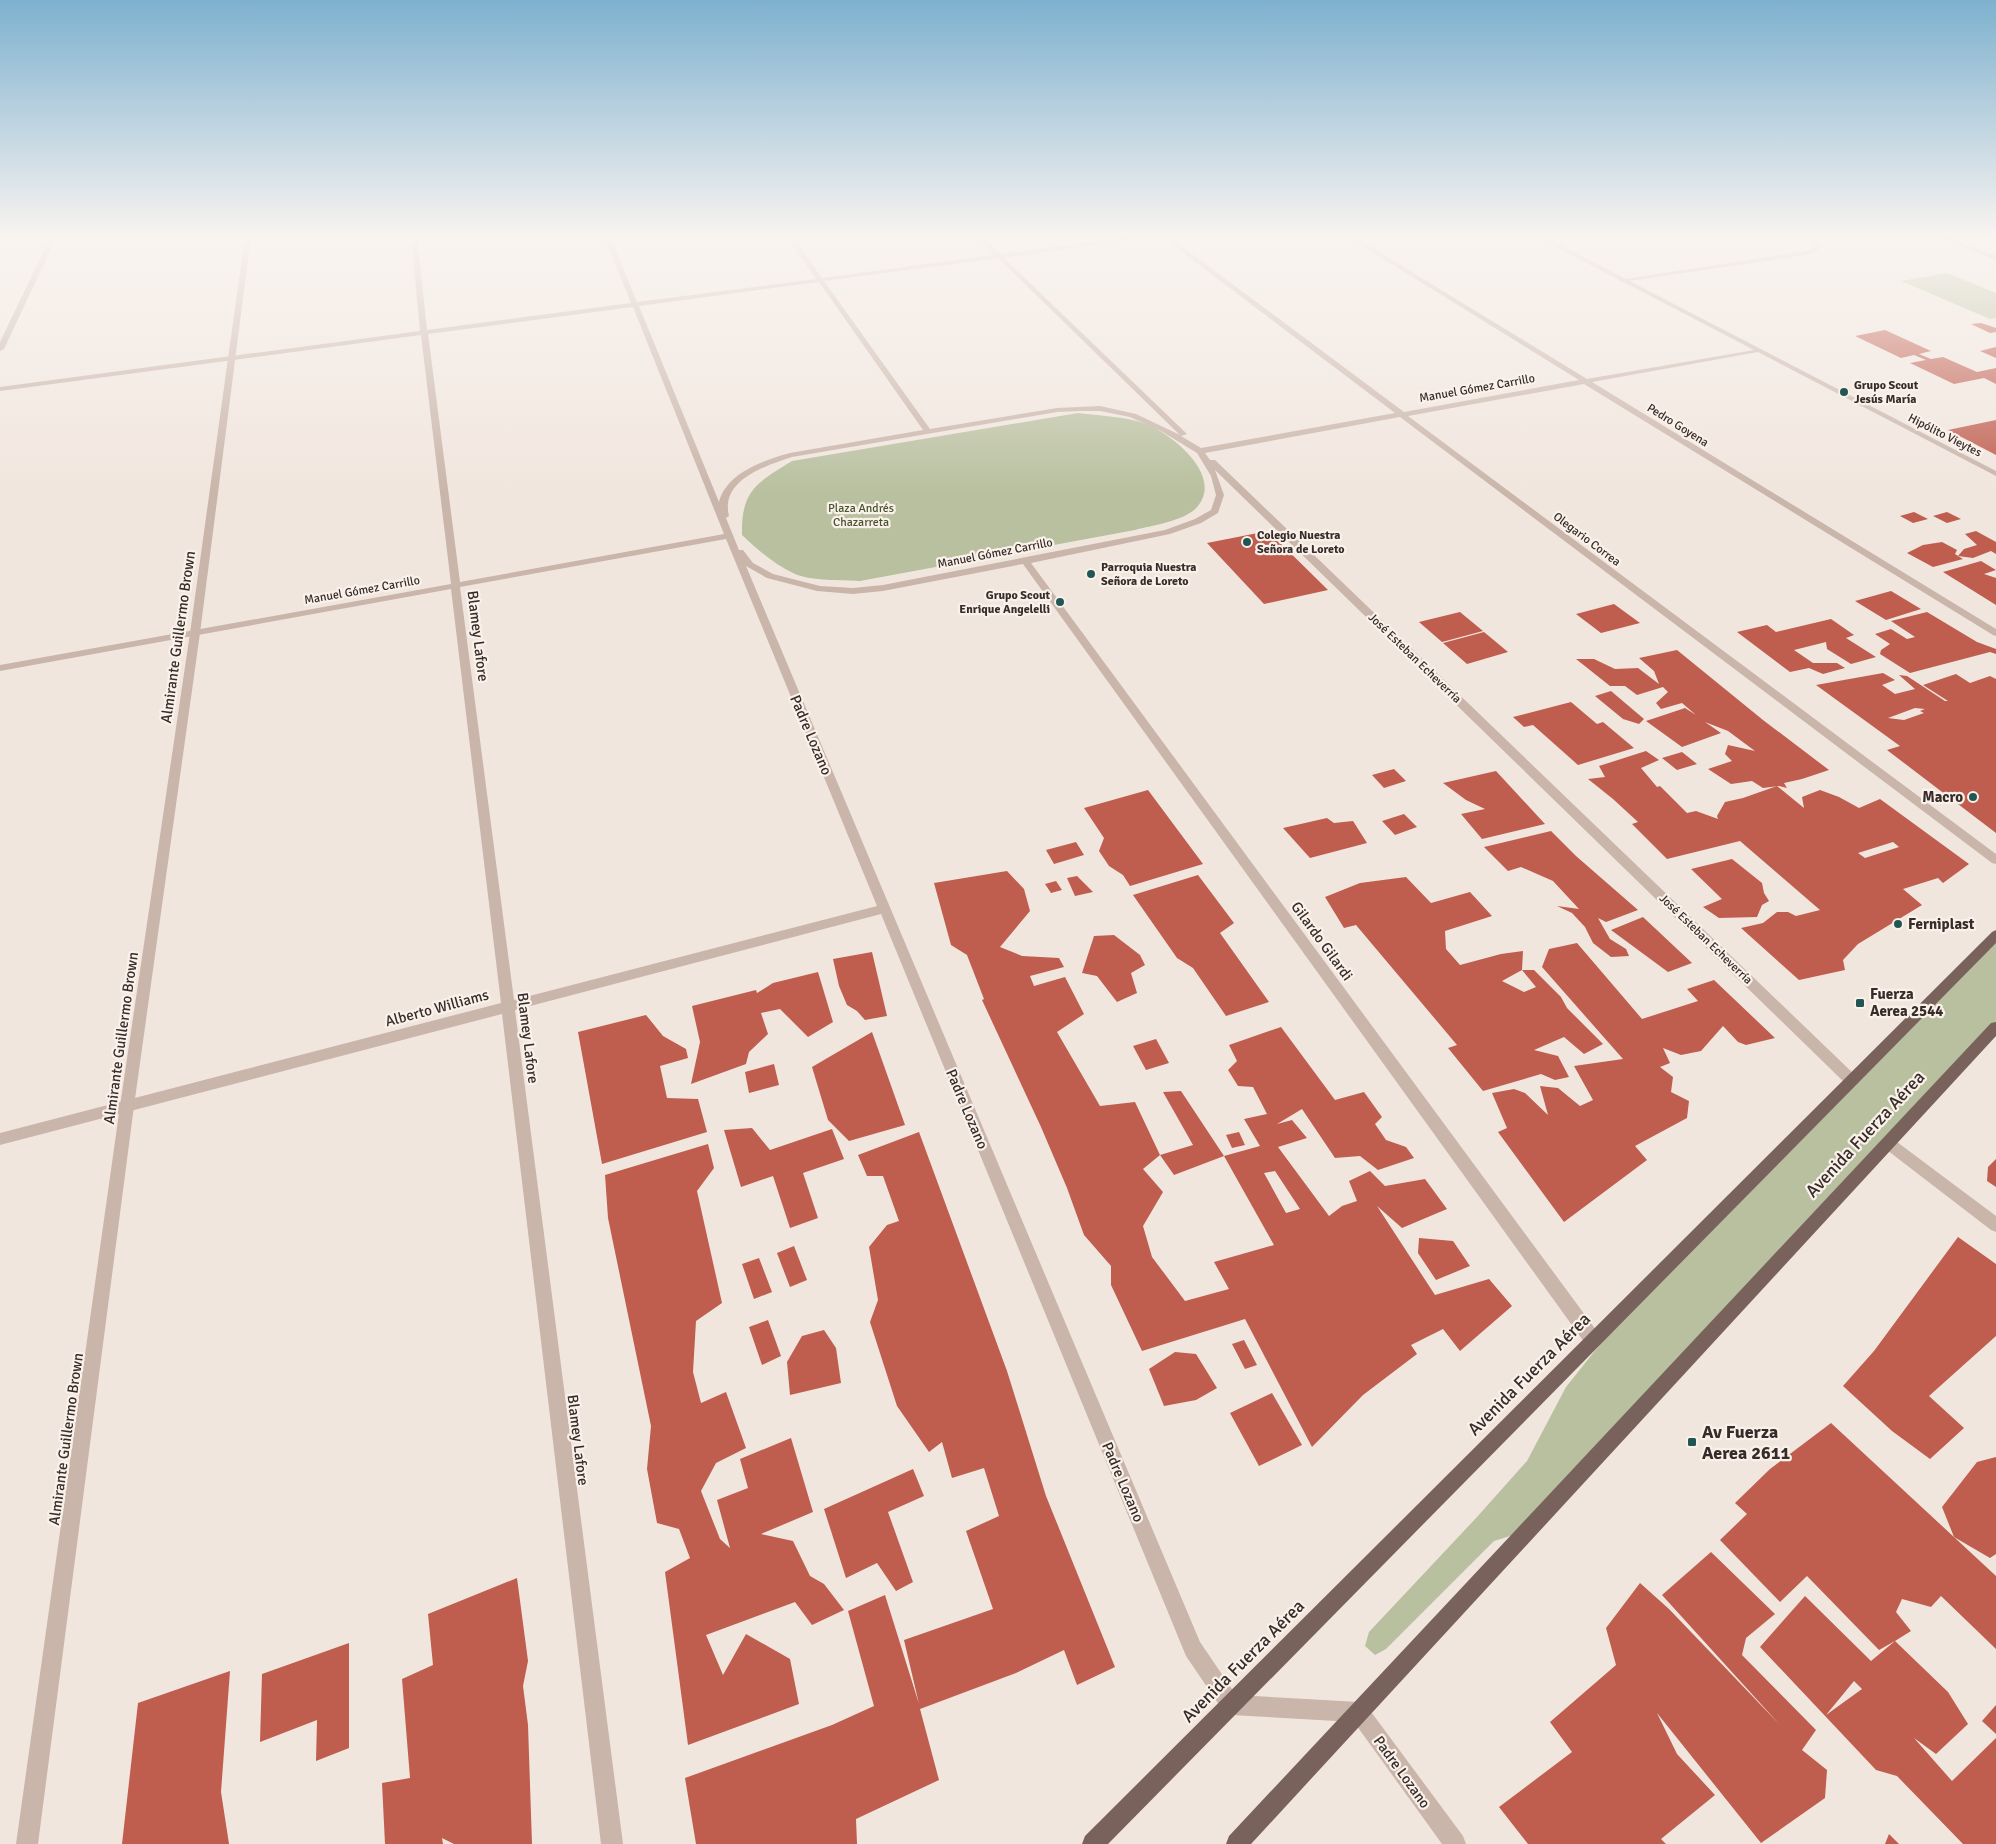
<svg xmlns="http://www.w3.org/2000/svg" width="1996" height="1844" viewBox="0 0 1996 1844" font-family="Signika,sans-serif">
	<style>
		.green { fill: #b8c09f }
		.building { fill: #bf5d4e; fill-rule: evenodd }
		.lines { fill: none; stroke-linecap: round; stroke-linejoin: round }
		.minor { fill: #c9b5aa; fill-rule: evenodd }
		.tertiary { fill: #c9b5aa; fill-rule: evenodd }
		.primary { fill: #78625b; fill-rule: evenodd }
		.poi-dot { fill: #215654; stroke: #f9f1ea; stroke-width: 2 }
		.labels { text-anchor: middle; stroke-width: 4.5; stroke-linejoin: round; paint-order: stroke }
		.far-poi-label { font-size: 12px; font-weight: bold; fill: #372c29; stroke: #f9f1ea; text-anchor: start }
		.far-street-label { font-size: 12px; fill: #372c29; stroke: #f9f1ea }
		.far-park-label { font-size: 12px; fill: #4a542f; stroke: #f9f1ea }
		.street-label { font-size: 15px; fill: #372c29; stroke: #f9f1ea }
		.poi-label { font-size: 15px; font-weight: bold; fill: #372c29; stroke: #f9f1ea; text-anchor: start }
		.near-street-label { font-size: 18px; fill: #372c29; stroke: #f9f1ea }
		.near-poi-label { font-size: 18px; font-weight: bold; fill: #372c29; stroke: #f9f1ea; text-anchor: start }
	</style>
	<rect width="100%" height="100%" fill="#f1e6de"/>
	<g class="green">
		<path d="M 1947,273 L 1996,293 L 1996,318 L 1990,319 L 1901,281 Z"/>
		<path d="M 1078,413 C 1100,416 1124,416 1146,424 C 1172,434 1223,475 1198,506 C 1186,521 1153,525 1135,530 L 860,581 C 841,580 812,581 795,574 C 775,565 758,550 742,535 C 741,491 756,483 792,461 Z"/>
		<path d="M 1996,935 L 1996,1028 L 1529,1530 L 1494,1541 L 1386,1649 L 1375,1655 L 1365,1646 L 1369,1632 L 1477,1517 L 1527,1461 L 1566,1387 L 1645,1288 Z"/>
	</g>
	<g class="building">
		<path d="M 1981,323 L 1996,328 L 1996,332 L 1990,333 L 1971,324 Z"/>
		<path d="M 1885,330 L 1931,351 L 1919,354 L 1931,359 L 1943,357 L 1977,372 L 1996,368 L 1996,384 L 1984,378 L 1954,384 L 1910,363 L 1926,360 L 1914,355 L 1901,358 L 1855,336 Z"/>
		<path d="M 1996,347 L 1996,358 L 1980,351 Z"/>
		<path d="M 1996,420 L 1996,455 L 1948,430 Z"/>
		<path d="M 1914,512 L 1928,519 L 1913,523 L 1900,516 Z"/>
		<path d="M 1947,512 L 1961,519 L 1947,523 L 1933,516 Z"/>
		<path d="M 1268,531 L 1328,590 L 1264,604 L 1207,543 Z"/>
		<path d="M 1976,531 L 1996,542 L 1996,554 L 1991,551 L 1973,558 L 1958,556 L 1963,559 L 1933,567 L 1907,553 L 1923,545 L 1942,542 L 1957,550 L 1955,554 L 1958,556 L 1964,549 L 1977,545 L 1965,534 Z"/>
		<path d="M 1981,561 L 1996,570 L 1984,574 L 1996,578 L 1996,605 L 1943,572 Z"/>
		<path d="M 1891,591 L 1921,609 L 1886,620 L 1855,601 Z"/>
		<path d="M 1614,604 L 1640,623 L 1601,633 L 1576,614 Z"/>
		<path d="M 1460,612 L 1483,631 L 1442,642 L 1419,622 Z"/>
		<path d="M 1927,612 L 1977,642 L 1996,649 L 1996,654 L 1990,652 L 1910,673 L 1880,654 L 1881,650 L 1890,644 L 1875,634 L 1891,629 L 1907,639 L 1915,637 L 1891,621 Z"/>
		<path d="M 1831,619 L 1854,635 L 1846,638 L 1876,657 L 1851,664 L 1827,649 L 1826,642 L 1794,650 L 1813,663 L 1837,663 L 1845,668 L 1823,674 L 1809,668 L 1790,672 L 1737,632 L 1767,625 L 1776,632 Z"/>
		<path d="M 1484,632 L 1508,652 L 1467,664 L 1443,643 Z"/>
		<path d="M 1677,650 L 1763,720 L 1829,770 L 1802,779 L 1784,783 L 1787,788 L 1779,786 L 1763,788 L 1752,781 L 1731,784 L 1708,769 L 1732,761 L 1725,754 L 1728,745 L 1755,751 L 1728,731 L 1705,722 L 1721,733 L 1682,747 L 1646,721 L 1685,708 L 1696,715 L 1682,703 L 1661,709 L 1656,703 L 1668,692 L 1663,687 L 1637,695 L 1625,686 L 1610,686 L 1576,659 L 1594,659 L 1615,669 L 1638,668 L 1659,684 L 1654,671 L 1639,658 Z"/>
		<path d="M 1883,673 L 1895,680 L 1882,685 L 1895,694 L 1915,689 L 1899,675 L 1907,676 L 1945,701 L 1948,701 L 1923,685 L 1956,674 L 1970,683 L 1990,676 L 1996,679 L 1996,833 L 1887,750 L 1900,746 L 1816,685 ZM 1915,708 L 1925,709 L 1920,711 L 1924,713 L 1904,720 L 1888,718 Z"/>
		<path d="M 1611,691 L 1644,719 L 1639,724 L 1623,719 L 1595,696 Z"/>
		<path d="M 1571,702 L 1597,724 L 1603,722 L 1634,748 L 1578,765 L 1533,725 L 1524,727 L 1513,717 Z"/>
		<path d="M 1646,751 L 1659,760 L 1641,768 L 1657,787 L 1660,786 L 1687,813 L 1696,811 L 1718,819 L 1717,816 L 1725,802 L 1743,798 L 1777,786 L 1804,808 L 1802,797 L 1820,790 L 1839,797 L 1859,808 L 1880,799 L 1969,864 L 1943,883 L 1938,878 L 1903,889 L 1922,905 L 1858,944 L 1843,960 L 1845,970 L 1799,980 L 1741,928 L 1763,923 L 1777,912 L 1788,912 L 1796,916 L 1820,910 L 1740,841 L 1667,859 L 1632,824 L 1638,822 L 1613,799 L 1588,779 L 1605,777 L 1599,766 ZM 1893,842 L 1899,847 L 1865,858 L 1858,853 Z"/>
		<path d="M 1682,752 L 1697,764 L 1677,770 L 1662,758 Z"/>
		<path d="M 1394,769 L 1406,781 L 1384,788 L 1372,775 Z"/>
		<path d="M 1496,771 L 1545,824 L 1482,839 L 1461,814 L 1485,809 L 1466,800 L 1443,783 Z"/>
		<path d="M 1148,790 L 1203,864 L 1130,886 L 1123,875 L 1109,866 L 1099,851 L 1104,838 L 1084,808 Z"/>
		<path d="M 1404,814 L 1417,827 L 1395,835 L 1382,821 Z"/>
		<path d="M 1327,818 L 1334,823 L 1353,821 L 1367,843 L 1310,858 L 1283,828 Z"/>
		<path d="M 1551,831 L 1576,856 L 1638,910 L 1606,922 L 1598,918 L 1610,939 L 1626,949 L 1629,956 L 1611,957 L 1593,943 L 1585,927 L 1572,913 L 1557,906 L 1579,909 L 1553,881 L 1521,867 L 1508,871 L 1484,847 Z"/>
		<path d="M 1076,842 L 1084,855 L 1054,864 L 1046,850 Z"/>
		<path d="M 1732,859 L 1762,883 L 1764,893 L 1769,901 L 1762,905 L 1757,917 L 1719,918 L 1703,907 L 1722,899 L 1691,869 Z"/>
		<path d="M 1007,871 L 1024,889 L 1030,911 L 1000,947 L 1022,956 L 1059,958 L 1064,967 L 1030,976 L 1034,986 L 1065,977 L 1084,1014 L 1057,1032 L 1100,1106 L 1135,1102 L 1160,1155 L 1143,1169 L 1163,1192 L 1143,1226 L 1152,1257 L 1185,1301 L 1229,1289 L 1214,1262 L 1274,1245 L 1224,1156 L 1174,1175 L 1160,1155 L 1193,1145 L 1163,1092 L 1181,1091 L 1224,1156 L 1260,1146 L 1244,1119 L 1267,1114 L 1253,1087 L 1238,1086 L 1228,1070 L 1237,1061 L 1229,1045 L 1281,1027 L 1335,1100 L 1364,1092 L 1382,1117 L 1375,1124 L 1386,1140 L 1406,1147 L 1414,1158 L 1378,1170 L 1360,1156 L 1335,1158 L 1302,1109 L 1277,1124 L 1292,1120 L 1307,1138 L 1278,1147 L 1329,1216 L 1342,1206 L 1357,1201 L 1349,1181 L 1370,1171 L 1385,1186 L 1425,1179 L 1447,1209 L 1402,1228 L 1377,1206 L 1435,1295 L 1489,1279 L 1512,1306 L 1460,1351 L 1443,1329 L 1411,1345 L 1417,1354 L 1363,1395 L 1312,1447 L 1245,1319 L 1142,1351 L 1111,1285 L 1111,1266 L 1084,1235 L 1067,1188 L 1041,1127 L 982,1000 L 984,999 L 967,955 L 951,945 L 934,883 ZM 1275,1171 L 1300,1209 L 1286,1213 L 1264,1173 Z"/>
		<path d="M 1198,875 L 1234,923 L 1220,933 L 1269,1002 L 1226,1016 L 1193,968 L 1177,958 L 1133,895 Z"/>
		<path d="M 1077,876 L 1093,892 L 1075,896 L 1067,878 Z"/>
		<path d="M 1406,877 L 1431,903 L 1470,892 L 1492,916 L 1445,931 L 1446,949 L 1460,965 L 1501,954 L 1523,951 L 1522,970 L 1502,981 L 1524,992 L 1536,987 L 1522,970 L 1534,970 L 1561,997 L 1567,1008 L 1603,1044 L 1584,1054 L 1564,1037 L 1534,1050 L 1558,1056 L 1569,1077 L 1555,1080 L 1541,1074 L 1483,1091 L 1448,1048 L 1457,1045 L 1356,925 L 1344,928 L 1325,897 L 1360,883 Z"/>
		<path d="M 1056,881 L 1062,890 L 1051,893 L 1045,884 Z"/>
		<path d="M 1643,917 L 1692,963 L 1668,972 L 1611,930 Z"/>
		<path d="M 1114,935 L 1140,955 L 1145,965 L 1131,973 L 1137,993 L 1117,1002 L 1097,976 L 1082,973 L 1094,936 Z"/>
		<path d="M 1577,943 L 1642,1019 L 1698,1001 L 1687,989 L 1714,980 L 1775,1038 L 1746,1045 L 1738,1042 L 1723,1026 L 1701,1051 L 1681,1055 L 1663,1048 L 1670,1063 L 1660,1067 L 1673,1077 L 1671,1092 L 1689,1101 L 1687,1118 L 1635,1146 L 1647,1160 L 1564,1222 L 1498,1132 L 1507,1128 L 1492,1093 L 1514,1089 L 1525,1093 L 1548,1115 L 1540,1086 L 1558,1088 L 1580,1106 L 1593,1100 L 1574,1066 L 1623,1059 L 1542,967 L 1549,949 Z"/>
		<path d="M 872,952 L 887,1016 L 865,1020 L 857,1011 L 847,1005 L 839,986 L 833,959 Z"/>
		<path d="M 818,972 L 833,1022 L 808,1037 L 780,1009 L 761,1013 L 768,1034 L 749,1052 L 746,1064 L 691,1084 L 700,1042 L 692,1006 L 756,990 L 757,993 L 773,983 Z"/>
		<path d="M 646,1015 L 663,1036 L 686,1049 L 688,1058 L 660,1066 L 667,1098 L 698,1099 L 707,1132 L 602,1164 L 578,1032 Z"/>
		<path d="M 872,1032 L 905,1125 L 849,1141 L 828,1120 L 812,1067 Z"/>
		<path d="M 1156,1039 L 1169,1063 L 1146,1070 L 1133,1046 Z"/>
		<path d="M 774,1064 L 779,1085 L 749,1093 L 745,1072 Z"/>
		<path d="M 752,1128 L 770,1150 L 832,1129 L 844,1159 L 803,1173 L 818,1218 L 790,1228 L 773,1176 L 741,1187 L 724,1130 Z"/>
		<path d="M 919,1132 L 1007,1371 L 1046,1496 L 1115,1667 L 1077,1685 L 1064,1650 L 1016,1673 L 920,1709 L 939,1780 L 856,1819 L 857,1844 L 696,1844 L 685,1778 L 832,1725 L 874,1706 L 848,1611 L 885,1595 L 919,1704 L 904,1640 L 993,1609 L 966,1531 L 999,1516 L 984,1468 L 952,1478 L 942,1442 L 929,1452 L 897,1406 L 870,1322 L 878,1300 L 869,1247 L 887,1225 L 899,1221 L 883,1176 L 867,1176 L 858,1155 Z"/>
		<path d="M 1239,1132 L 1245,1145 L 1232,1148 L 1226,1135 Z"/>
		<path d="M 708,1144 L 714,1168 L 697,1191 L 722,1303 L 696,1321 L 693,1372 L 701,1403 L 726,1392 L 746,1448 L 716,1463 L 701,1491 L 720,1539 L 730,1548 L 717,1500 L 748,1488 L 740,1459 L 791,1438 L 813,1512 L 761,1534 L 793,1541 L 810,1576 L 824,1584 L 844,1610 L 812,1625 L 795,1602 L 706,1635 L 723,1675 L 746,1634 L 790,1659 L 799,1704 L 688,1745 L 665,1572 L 690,1558 L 679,1529 L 657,1523 L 647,1469 L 651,1426 L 608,1218 L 605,1175 Z"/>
		<path d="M 1996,1159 L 1996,1187 L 1987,1181 L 1988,1167 Z"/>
		<path d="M 1958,1237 L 1996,1264 L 1996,1336 L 1929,1396 L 1964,1428 L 1930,1459 L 1892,1431 L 1843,1386 L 1874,1351 Z"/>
		<path d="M 1419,1238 L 1453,1241 L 1470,1266 L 1436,1280 L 1418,1253 Z"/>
		<path d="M 794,1246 L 807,1280 L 790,1287 L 777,1253 Z"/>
		<path d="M 759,1258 L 772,1292 L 754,1299 L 742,1264 Z"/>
		<path d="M 768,1320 L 781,1356 L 762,1365 L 749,1327 Z"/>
		<path d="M 824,1330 L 836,1348 L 841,1383 L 790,1395 L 787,1362 L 802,1336 Z"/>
		<path d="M 1244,1340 L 1257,1365 L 1245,1369 L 1232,1344 Z"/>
		<path d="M 1175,1352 L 1196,1354 L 1217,1388 L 1196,1400 L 1164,1406 L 1149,1369 Z"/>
		<path d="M 1272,1393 L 1302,1445 L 1259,1466 L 1230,1413 Z"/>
		<path d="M 1831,1423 L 1996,1576 L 1996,1649 L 1941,1596 L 1931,1607 L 1902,1599 L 1896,1612 L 1911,1631 L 1895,1641 L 1948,1692 L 1968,1724 L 1936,1754 L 1914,1738 L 1952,1781 L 1996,1738 L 1996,1844 L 1963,1844 L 1897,1776 L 1876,1770 L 1760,1647 L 1805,1596 L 1871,1661 L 1895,1641 L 1879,1650 L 1807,1576 L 1780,1602 L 1720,1540 L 1747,1514 L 1735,1503 L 1770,1469 ZM 1854,1681 L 1862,1689 L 1826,1715 Z"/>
		<path d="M 1996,1457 L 1996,1554 L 1990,1558 L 1954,1537 L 1942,1507 L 1977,1462 Z"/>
		<path d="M 913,1469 L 924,1496 L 888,1512 L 913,1582 L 896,1591 L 877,1563 L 846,1578 L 824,1509 Z"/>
		<path d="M 1711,1552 L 1775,1614 L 1746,1638 L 1742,1655 L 1816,1730 L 1802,1750 L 1827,1770 L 1825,1798 L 1761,1843 L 1657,1713 L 1677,1754 L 1715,1795 L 1661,1839 L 1666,1844 L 1528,1844 L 1499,1807 L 1572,1752 L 1550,1722 L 1616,1665 L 1606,1628 L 1640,1583 L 1669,1609 L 1780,1725 L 1662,1595 Z"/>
		<path d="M 517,1578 L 528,1661 L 523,1686 L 528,1725 L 532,1844 L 454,1844 L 442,1838 L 443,1844 L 385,1844 L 382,1783 L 410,1778 L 402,1679 L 433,1665 L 428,1614 Z"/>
		<path d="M 349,1643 L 349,1748 L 316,1761 L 317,1720 L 260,1742 L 262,1674 Z"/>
		<path d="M 230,1671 L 221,1792 L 229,1844 L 122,1844 L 138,1703 Z"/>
		<path d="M 1996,1705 L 1996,1734 L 1982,1721 Z"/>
		<path d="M 1889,1834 L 1899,1844 L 1885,1844 Z"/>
	</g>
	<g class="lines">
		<g class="minor">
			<path d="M 51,236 L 57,236 L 4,349 L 0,351 L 0,342 Z"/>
			<path d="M 411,236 L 417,236 L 427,330 L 631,303 L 604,236 L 610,236 L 637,302 L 816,279 L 786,236 L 792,236 L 822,278 L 994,255 L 975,236 L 981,236 L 1000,254 L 1138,236 L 1155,236 L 1004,258 L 1187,434 L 1181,436 L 1201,448 L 1395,413 L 1161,236 L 1168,236 L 1404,412 L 1579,380 L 1346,236 L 1353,236 L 1587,379 L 1760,349 L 1762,350 L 1758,352 L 1592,382 L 1996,629 L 1996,636 L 1993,635 L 1584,384 L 1408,416 L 1996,854 L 1996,864 L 1992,863 L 1400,417 L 1205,453 L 1210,460 L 1215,460 L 1856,1076 L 1858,1080 L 1856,1084 L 1851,1086 L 1846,1084 L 1215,470 L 1224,495 L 1218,513 L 1201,523 L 1170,534 L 1031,563 L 1599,1334 L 1601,1340 L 1599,1346 L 1593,1348 L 1587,1346 L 1023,564 L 883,591 L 853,594 L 817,591 L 767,578 L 746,566 L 1200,1642 L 1236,1695 L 1359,1702 L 1366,1705 L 1463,1836 L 1466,1844 L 1442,1844 L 1354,1722 L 1231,1715 L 1224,1712 L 1186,1656 L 881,914 L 515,1010 L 623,1844 L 601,1844 L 502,1014 L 0,1145 L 0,1133 L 501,1003 L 451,589 L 0,671 L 0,665 L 451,584 L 421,335 L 0,391 L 0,387 L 420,331 ZM 998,258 L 1180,435 L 1136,414 L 1100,406 L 1057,408 L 930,429 L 824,281 ZM 819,282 L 923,430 L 790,453 C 764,460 726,473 719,502 L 639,306 ZM 633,307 L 724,534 L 460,582 L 428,334 ZM 1080,411 L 1100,411 L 1130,417 L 1161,431 L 1197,453 L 1211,476 L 1216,495 L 1211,510 L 1195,519 L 1165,530 L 883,585 L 853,588 L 820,586 L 773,574 L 753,563 L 743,550 L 739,550 L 726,518 L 729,516 C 720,480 765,466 792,457 L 1057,412 ZM 726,539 L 877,906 L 514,1000 L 460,587 Z"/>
			<path d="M 1798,236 L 1805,236 L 1824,247 L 1807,255 L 1622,282 L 1619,280 L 1806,251 L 1816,247 Z"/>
			<path d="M 1936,236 L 1944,236 L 1996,256 L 1996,260 Z"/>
			<path d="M 1888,1137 L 1893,1139 L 1996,1216 L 1996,1232 L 1991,1230 L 1883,1147 L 1881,1143 L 1883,1139 Z"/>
		</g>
		<g class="tertiary">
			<path d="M 245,236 L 251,236 L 200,633 L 134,1106 L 38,1844 L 16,1844 L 120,1106 L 190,633 Z"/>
			<path d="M 1535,236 L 1543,236 L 1996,471 L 1996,476 Z"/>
		</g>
		<g class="primary">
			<path d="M 1996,930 L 1996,943 L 1108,1844 L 1082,1844 L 1085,1836 L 1992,932 Z"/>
			<path d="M 1996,1022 L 1996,1036 L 1251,1844 L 1226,1844 L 1229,1836 L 1991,1023 Z"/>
		</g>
	</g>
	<linearGradient id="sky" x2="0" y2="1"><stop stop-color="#7eb1cf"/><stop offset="0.48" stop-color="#f9f4f0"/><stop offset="1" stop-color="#f9f4f0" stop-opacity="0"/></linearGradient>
	<rect width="1996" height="494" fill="url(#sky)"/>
	<g class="poi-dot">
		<circle cx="1844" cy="392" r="5"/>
		<circle cx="1247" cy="542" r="5"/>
		<circle cx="1091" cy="574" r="5"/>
		<circle cx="1060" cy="602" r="5"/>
		<circle cx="1973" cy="797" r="5"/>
		<circle cx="1898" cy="924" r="5"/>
		<rect x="1855" y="998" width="10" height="10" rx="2.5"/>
		<rect x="1687" y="1437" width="10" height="10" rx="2.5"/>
	</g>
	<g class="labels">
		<g class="far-poi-label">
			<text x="1854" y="389">Grupo Scout<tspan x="1854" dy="14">Jesús María</tspan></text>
			<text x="1257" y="539">Colegio Nuestra<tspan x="1257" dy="14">Señora de Loreto</tspan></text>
			<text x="1101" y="571">Parroquia Nuestra<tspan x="1101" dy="14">Señora de Loreto</tspan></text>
			<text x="1050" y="599" text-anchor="end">Grupo Scout<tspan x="1050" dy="14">Enrique Angelelli</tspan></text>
		</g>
		<g class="far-street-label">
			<text transform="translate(1477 388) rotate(-10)" y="4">Manuel Gómez Carrillo</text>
			<text transform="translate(1678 425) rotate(32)" y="4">Pedro Goyena</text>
			<text transform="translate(1945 435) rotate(27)" y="4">Hipólito Vieytes</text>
			<text transform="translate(1587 539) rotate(37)" y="4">Olegario Correa</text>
			<text transform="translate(995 553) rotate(-11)" y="4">Manuel Gómez Carrillo</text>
			<text transform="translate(362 590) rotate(-10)" y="4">Manuel Gómez Carrillo</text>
			<text transform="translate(1415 658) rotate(44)" y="4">José Esteban Echeverría</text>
			<text transform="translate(1706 939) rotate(44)" y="4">José Esteban Echeverría</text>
		</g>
		<g class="far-park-label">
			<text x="861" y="512">Plaza Andrés<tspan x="861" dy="14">Chazarreta</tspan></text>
		</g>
		<g class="street-label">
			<text transform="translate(478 636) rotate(83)" y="5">Blamey Lafore</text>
			<text transform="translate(178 637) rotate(-82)" y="5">Almirante Guillermo Brown</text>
			<text transform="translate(811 735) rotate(67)" y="5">Padre Lozano</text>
			<text transform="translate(1322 941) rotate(54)" y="5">Gilardo Gilardi</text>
			<text transform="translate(437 1008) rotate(-15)" y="5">Alberto Williams</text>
			<text transform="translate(121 1038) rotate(-82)" y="5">Almirante Guillermo Brown</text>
			<text transform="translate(528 1038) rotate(83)" y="5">Blamey Lafore</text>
			<text transform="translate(967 1109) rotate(67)" y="5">Padre Lozano</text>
			<text transform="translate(66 1439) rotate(-82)" y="5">Almirante Guillermo Brown</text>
			<text transform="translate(578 1440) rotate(83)" y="5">Blamey Lafore</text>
			<text transform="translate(1123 1482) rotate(67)" y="5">Padre Lozano</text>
			<text transform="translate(1402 1772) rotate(54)" y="5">Padre Lozano</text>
		</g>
		<g class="poi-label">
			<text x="1963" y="802" text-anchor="end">Macro</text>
			<text x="1908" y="929">Ferniplast</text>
			<text x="1870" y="999">Fuerza<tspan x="1870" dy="17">Aerea 2544</tspan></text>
		</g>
		<g class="near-street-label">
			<text transform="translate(1865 1134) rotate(-47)" y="6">Avenida Fuerza Aérea</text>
			<text transform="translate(1529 1374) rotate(-45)" y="6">Avenida Fuerza Aérea</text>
			<text transform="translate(1243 1661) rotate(-45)" y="6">Avenida Fuerza Aérea</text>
		</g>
		<g class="near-poi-label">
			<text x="1702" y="1438">Av Fuerza<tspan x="1702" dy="21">Aerea 2611</tspan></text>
		</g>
	</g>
</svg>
